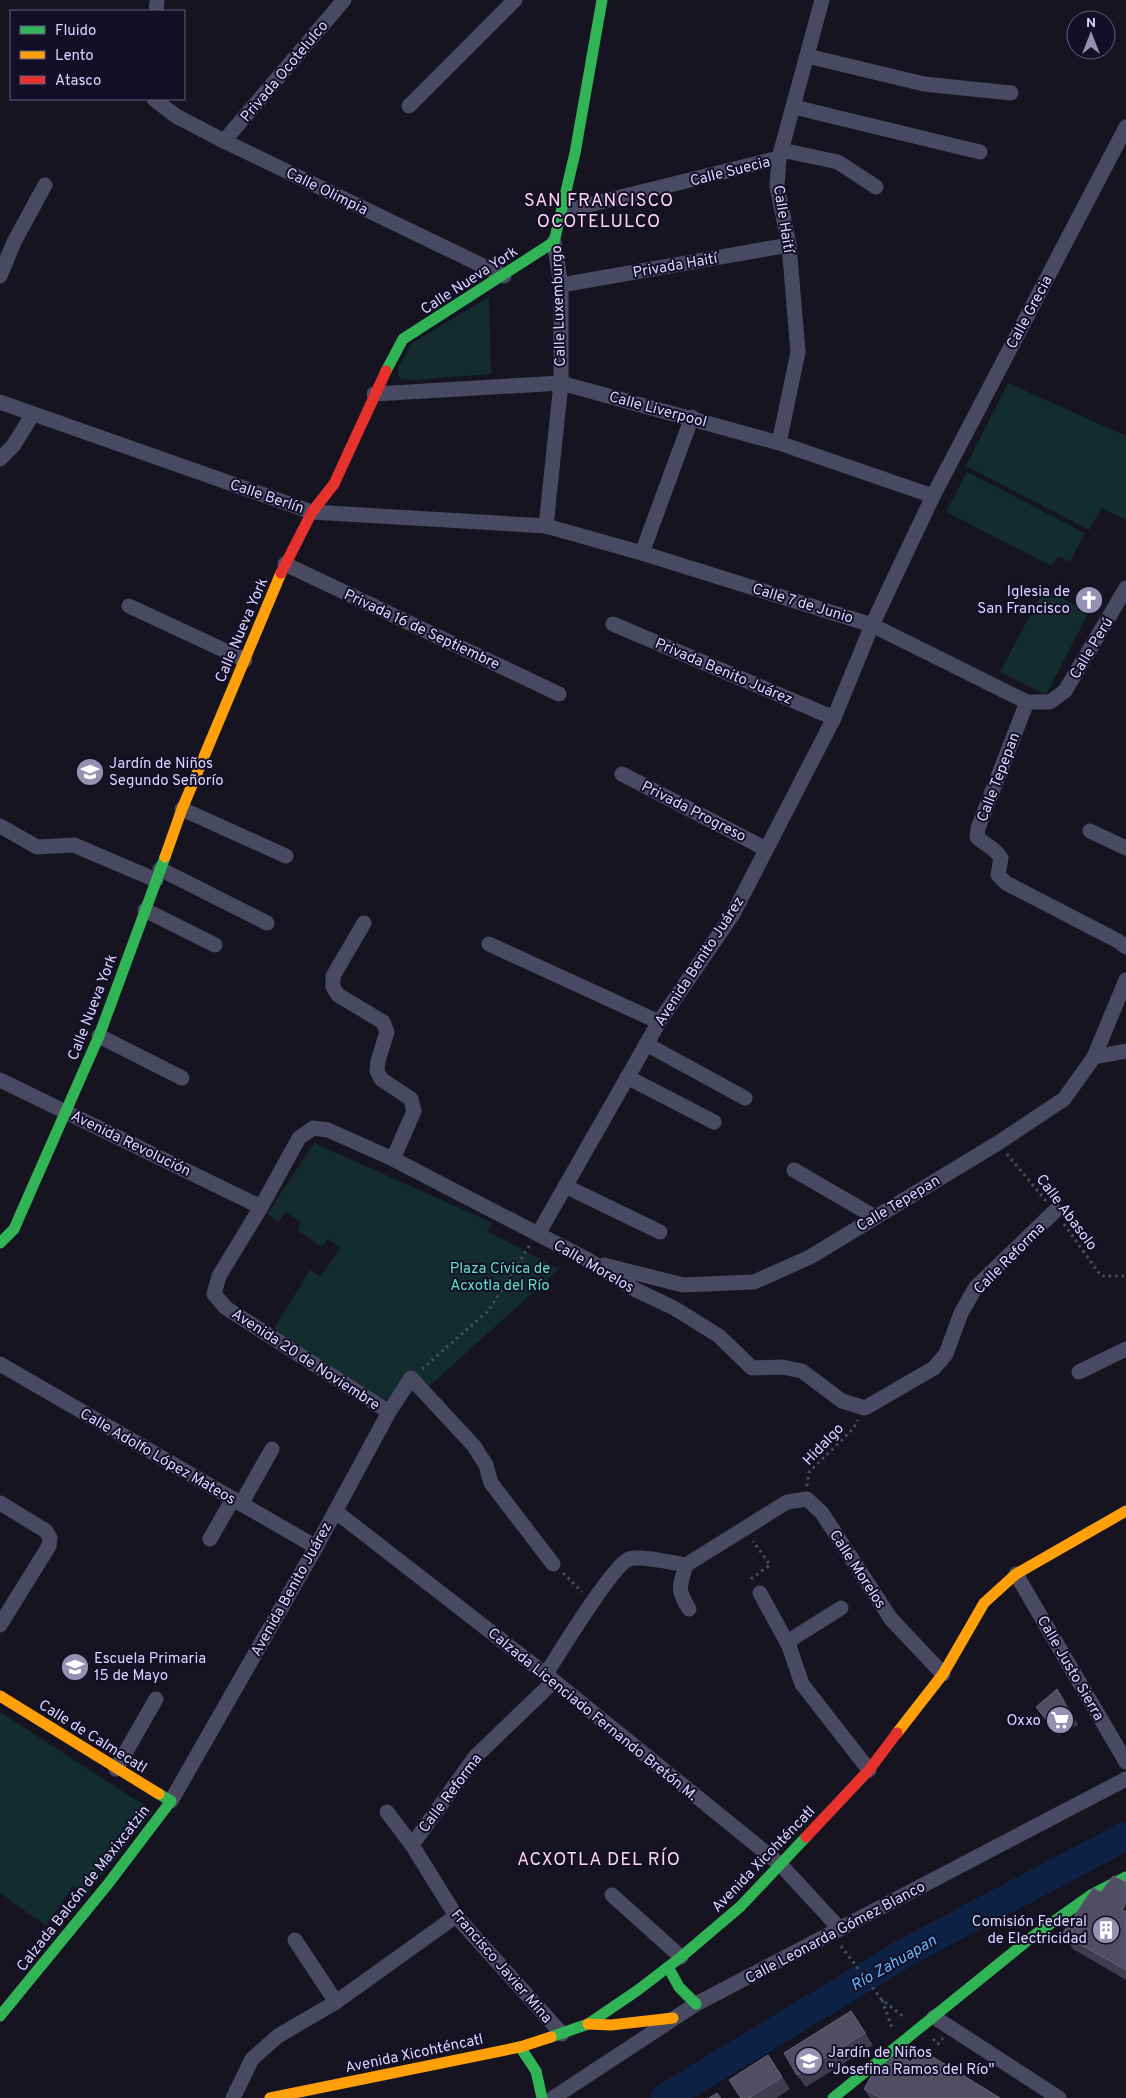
<svg xmlns="http://www.w3.org/2000/svg" width="1126" height="2098" viewBox="0 0 1126 2098" font-family="Overpass,sans-serif">
	<style>
		.green { fill: #132c2d }
		.lines { fill: none; stroke-linecap: round; stroke-linejoin: round }
		.river { stroke: #0d2144; stroke-width: 29 }
		.path { stroke: #44505f; stroke-width: 3; stroke-dasharray: 2.5 4; stroke-linecap: butt }
		.street { stroke: #4a4962; stroke-width: 15 }
		.fast { stroke: #30b455; stroke-width: 11 }
		.slow { stroke: #ff9f0a; stroke-width: 11 }
		.jam { stroke: #e5322d; stroke-width: 11 }
		.wall { fill: #403d50 }
		.shaded-wall { fill: #282635 }
		.building { fill: #504e63; stroke: #66637b }
		.labels { text-anchor: middle; stroke-width: 4; stroke-linejoin: round; paint-order: stroke }
		.street-label { font-size: 15px; fill: #d9d4ff; stroke: #130f26 }
		.poi-label { font-size: 15px; fill: #d9d4ff; stroke: #130f26; text-anchor: end }
		.park-label { font-size: 15px; fill: #5fe0c0; stroke: #130f26 }
		.water-label { font-size: 16px; font-style: italic; fill: #62b6ff; stroke: #130f26 }
		.quarter-label { font-size: 18px; letter-spacing: 1px; fill: #ffd6f0; stroke: #130f26 }
	</style>
	<rect width="100%" height="100%" fill="#161421"/>
	<g class="green">
		<path d="M 489,297 L 491,374 L 414,380 L 401,379 L 398,375 L 398,367 L 412,343 Z"/>
		<path d="M 1008,383 L 1126,436 L 1126,520 L 1102,508 L 1089,530 L 966,466 Z"/>
		<path d="M 967,472 L 1085,533 L 1070,562 L 1058,556 L 1052,566 L 946,512 Z"/>
		<path d="M 1044,589 L 1089,612 L 1046,695 L 1000,672 Z"/>
		<path d="M 314,1143 L 493,1223 L 487,1231 L 559,1269 L 425,1390 L 388,1398 L 383,1402 L 272,1332 L 310,1270 L 320,1277 L 340,1248 L 328,1239 L 322,1247 L 297,1230 L 301,1223 L 286,1212 L 278,1222 L 267,1214 Z"/>
		<path d="M 0,1712 L 153,1811 L 87,1894 L 73,1886 L 46,1926 L 0,1893 Z"/>
	</g>
	<g class="lines">
		<path class="river" d="M 665,2098 L 908,1951 L 1126,1836"/>
		<g class="path">
			<path d="M 1007,1154 L 1046,1201"/>
			<path d="M 1064,1224 L 1101,1276 L 1126,1276"/>
			<path d="M 422,1369 L 489,1310 L 530,1245"/>
			<path d="M 807,1486 L 809,1472 L 853,1429 L 858,1420"/>
			<path d="M 563,1573 L 582,1592"/>
			<path d="M 751,1579 L 770,1565 L 753,1541"/>
			<path d="M 841,1946 L 882,2000 L 904,2017"/>
			<path d="M 882,2000 L 892,2028"/>
			<path d="M 933,2039 L 938,2044 L 943,2038"/>
		</g>
		<g class="street">
			<path d="M 156,11 L 157,0"/>
			<path d="M 807,56 L 924,84 L 1011,93"/>
			<path d="M 154,99 L 176,116 L 224,141 L 504,276"/>
			<path d="M 409,106 L 515,0"/>
			<path d="M 794,107 L 980,152"/>
			<path d="M 224,141 L 344,0"/>
			<path d="M 781,150 L 838,162 L 876,187"/>
			<path d="M 564,211 L 779,158"/>
			<path d="M 0,276 L 14,242 L 45,185"/>
			<path d="M 561,285 L 789,245"/>
			<path d="M 374,394 L 561,383 L 779,443 L 933,496"/>
			<path d="M 0,402 L 312,512 L 546,526 L 642,553 L 872,625 L 1027,702 L 1050,702 L 1065,691 L 1126,588"/>
			<path d="M 779,443 L 798,352 L 789,245 L 777,186 L 779,158 L 822,0"/>
			<path d="M 0,459 L 13,446 L 33,414"/>
			<path d="M 546,526 L 561,383 L 561,285 L 554,242"/>
			<path d="M 642,553 L 692,417"/>
			<path d="M 285,564 L 559,694"/>
			<path d="M 129,606 L 245,660"/>
			<path d="M 613,624 L 834,718"/>
			<path d="M 1027,702 L 978,828 L 977,837 C 985,845 995,848 1001,858 L 998,875 L 1006,883 L 1118,941 L 1126,947"/>
			<path d="M 622,774 L 766,849"/>
			<path d="M 182,809 L 286,856"/>
			<path d="M 0,826 L 37,847 L 74,845 L 156,880"/>
			<path d="M 1090,831 L 1126,848"/>
			<path d="M 160,869 L 267,923"/>
			<path d="M 145,910 L 215,945"/>
			<path d="M 364,923 L 333,976 L 333,987 L 338,995 L 383,1022 L 387,1032 L 378,1061 L 377,1071 L 381,1079 L 411,1099 L 414,1111 L 393,1159"/>
			<path d="M 489,944 L 659,1022"/>
			<path d="M 99,1036 L 182,1078"/>
			<path d="M 646,1044 L 745,1098"/>
			<path d="M 1094,1057 L 1126,1051"/>
			<path d="M 627,1077 L 714,1122"/>
			<path d="M 0,1080 L 261,1207"/>
			<path d="M 794,1170 L 875,1217"/>
			<path d="M 565,1186 L 660,1232"/>
			<path d="M 538,1234 L 659,1022 L 733,914 L 834,718 L 872,625 L 933,496 L 1126,127"/>
			<path d="M 604,1265 L 683,1285 L 754,1282 L 810,1257 L 998,1143 L 1064,1099 L 1094,1057 L 1126,980"/>
			<path d="M 0,1364 L 316,1547"/>
			<path d="M 1079,1372 L 1126,1349"/>
			<path d="M 389,1412 L 226,1308 L 214,1294 L 219,1276 L 261,1207 L 299,1138 L 313,1128 L 328,1130 L 393,1159 L 590,1261 L 636,1290 L 674,1308 L 719,1336 L 752,1368 L 782,1367 L 802,1371 L 842,1401 L 865,1408 L 934,1368 L 946,1354 L 961,1313 L 976,1287 L 1055,1211"/>
			<path d="M 0,1503 L 46,1531 L 50,1538 L 49,1546 L 0,1625"/>
			<path d="M 241,1504 L 272,1449"/>
			<path d="M 335,1511 L 554,1681 L 781,1865 L 840,1929"/>
			<path d="M 210,1539 L 233,1499"/>
			<path d="M 686,1565 L 787,1502 L 807,1499 L 822,1513 L 891,1619 L 943,1674"/>
			<path d="M 686,1565 C 679,1588 677,1589 689,1609"/>
			<path d="M 1016,1574 L 1126,1762"/>
			<path d="M 760,1593 L 789,1646 L 802,1684 L 869,1770"/>
			<path d="M 787,1642 L 841,1608"/>
			<path d="M 546,1674 C 558,1655 613,1565 629,1559 C 642,1555 672,1563 686,1565"/>
			<path d="M 116,1769 L 156,1699"/>
			<path d="M 171,1801 L 316,1547 L 389,1412 L 411,1378 L 474,1446 L 486,1465 L 491,1483 L 553,1564"/>
			<path d="M 387,1812 L 412,1845 L 456,1916 L 562,2034"/>
			<path d="M 412,1845 L 475,1757 L 554,1681"/>
			<path d="M 612,1895 L 681,1957"/>
			<path d="M 295,1940 L 336,2002"/>
			<path d="M 934,2017 L 1059,2098"/>
			<path d="M 233,2098 L 252,2059 L 278,2036 L 336,2002 L 456,1916"/>
			<path d="M 553,2098 L 696,2004 L 1126,1779"/>
		</g>
		<g class="fast">
			<path d="M 386,371 L 403,339 L 554,242 L 575,153 L 602,0"/>
			<path d="M 0,1243 L 14,1229 L 99,1036 L 165,857"/>
			<path d="M 668,1967 L 679,1987 L 696,2004"/>
			<path d="M 0,2016 L 108,1884 L 171,1801 L 159,1794"/>
			<path d="M 551,2037 L 588,2024 L 638,1990 L 681,1957 L 741,1906 L 806,1837"/>
			<path d="M 520,2047 L 536,2071 L 542,2098"/>
			<path d="M 833,2098 L 1032,1937 L 1091,1895 L 1126,1877"/>
		</g>
		<g class="slow">
			<path d="M 165,857 L 182,809 L 281,573"/>
			<path d="M 0,1696 L 159,1794"/>
			<path d="M 897,1733 L 943,1674 L 984,1603 L 1016,1574 L 1126,1511"/>
			<path d="M 588,2024 L 611,2025 L 673,2018"/>
			<path d="M 270,2098 L 520,2047 L 551,2037"/>
		</g>
		<g class="jam">
			<path d="M 281,573 L 312,512 L 334,484 L 386,371"/>
			<path d="M 806,1837 L 869,1770 L 897,1733"/>
		</g>
	</g>
	<g class="wall">
		<path d="M 1063,1697 L 1078,1725 L 1058,1735 L 1036,1707 Z"/>
		<path d="M 1126,1882 L 1126,1980 L 1073,1949 L 1062,1934 L 1101,1892 Z"/>
		<path d="M 851,2011 L 873,2045 L 806,2087 L 797,2075 Z"/>
		<path d="M 768,2055 L 790,2089 L 776,2098 L 741,2098 Z"/>
		<path d="M 911,2062 L 1000,2098 L 870,2098 L 864,2089 Z"/>
	</g>
	<g class="shaded-wall">
		<path d="M 1057,1689 L 1063,1697 L 1078,1725 L 1072,1717 Z"/>
		<path d="M 1126,1902 L 1126,1915 L 1122,1910 Z"/>
		<path d="M 851,2011 L 860,2023 L 873,2045 L 865,2033 Z"/>
	</g>
	<g class="building">
		<path d="M 1057,1689 L 1072,1717 L 1052,1727 L 1036,1707 Z"/>
		<path d="M 1113,1876 L 1126,1882 L 1126,1902 L 1122,1910 L 1126,1912 L 1126,1970 L 1062,1934 L 1093,1888 L 1101,1892 Z"/>
		<path d="M 851,2011 L 865,2033 L 797,2075 L 784,2053 Z"/>
		<path d="M 920,2049 L 1000,2098 L 881,2098 L 864,2089 L 873,2073 L 898,2054 L 911,2062 Z"/>
		<path d="M 768,2055 L 782,2077 L 749,2098 L 741,2098 L 729,2080 Z"/>
		<path d="M 717,2093 L 721,2098 L 709,2098 Z"/>
	</g>
	<defs>
		<symbol id="church-disc" viewBox="-11 -11 22 22"><circle r="9.5" fill="#9591b1" stroke="#130f26"/><path d="M-1.2-6h2.4v3.5h3.3v2.4h-3.3V6h-2.4V-.1h-3.3v-2.4h3.3Z" fill="#fff"/></symbol>
		<symbol id="school-disc" viewBox="-11 -11 22 22"><circle r="9.5" fill="#9591b1" stroke="#130f26"/><path d="M0-5L7-2L0 1L-7-2ZM-4 1L0 2.5L4 1V4Q0 6-4 4Z" fill="#fff"/></symbol>
		<symbol id="supermarket-disc" viewBox="-11 -11 22 22"><circle r="9.5" fill="#9591b1" stroke="#130f26"/><path d="M-6-5.5h2.5l.6 2H6L4.5 2H-2.5L-4.4-4H-6ZM-1.5 3.2a1.3 1.3 0 1 0 .1 0ZM3 3.2a1.3 1.3 0 1 0 .1 0Z" fill="#fff"/></symbol>
		<symbol id="building-disc" viewBox="-11 -11 22 22"><circle r="9.5" fill="#9591b1" stroke="#130f26"/><path d="M-4-6H4V6H1V3H-1V6H-4ZM-2.5-4.3h1.7v1.8h-1.7ZM.8-4.3h1.7v1.8H.8ZM-2.5-1h1.7V.8h-1.7ZM.8-1h1.7V.8H.8Z" fill="#fff"/></symbol>
	</defs>
	<g fill-rule="evenodd">
		<use href="#church-disc" x="1073" y="584" width="32" height="32"/>
		<use href="#school-disc" x="74" y="756" width="32" height="32"/>
		<use href="#school-disc" x="59" y="1651" width="32" height="32"/>
		<use href="#supermarket-disc" x="1044" y="1704" width="32" height="32"/>
		<use href="#building-disc" x="1090" y="1914" width="32" height="32"/>
		<use href="#school-disc" x="793" y="2045" width="32" height="32"/>
	</g>
	<g class="labels">
		<g class="street-label">
			<text transform="translate(284 71) rotate(-50)" y="5">Privada Ocotelulco</text>
			<text transform="translate(730 171) rotate(-14)" y="5">Calle Suecia</text>
			<text transform="translate(327 191) rotate(26)" y="5">Calle Olimpia</text>
			<text transform="translate(784 219) rotate(81)" y="5">Calle Haití</text>
			<text transform="translate(675 265) rotate(-10)" y="5">Privada Haití</text>
			<text transform="translate(469 280) rotate(-33)" y="5">Calle Nueva York</text>
			<text transform="translate(558 306) rotate(-92)" y="5">Calle Luxemburgo</text>
			<text transform="translate(1029 312) rotate(-62)" y="5">Calle Grecia</text>
			<text transform="translate(658 409) rotate(15)" y="5">Calle Liverpool</text>
			<text transform="translate(267 496) rotate(19)" y="5">Calle Berlín</text>
			<text transform="translate(803 603) rotate(17)" y="5">Calle 7 de Junio</text>
			<text transform="translate(422 629) rotate(25)" y="5">Privada 16 de Septiembre</text>
			<text transform="translate(241 630) rotate(-67)" y="5">Calle Nueva York</text>
			<text transform="translate(1091 648) rotate(-59)" y="5">Calle Perú</text>
			<text transform="translate(724 671) rotate(23)" y="5">Privada Benito Juárez</text>
			<text transform="translate(998 777) rotate(-69)" y="5">Calle Tepepan</text>
			<text transform="translate(694 811) rotate(27)" y="5">Privada Progreso</text>
			<text transform="translate(699 961) rotate(-57)" y="5">Avenida Benito Juárez</text>
			<text transform="translate(92 1007) rotate(-69)" y="5">Calle Nueva York</text>
			<text transform="translate(131 1143) rotate(26)" y="5">Avenida Revolución</text>
			<text transform="translate(898 1203) rotate(-31)" y="5">Calle Tepepan</text>
			<text transform="translate(1067 1212) rotate(53)" y="5">Calle Abasolo</text>
			<text transform="translate(1009 1258) rotate(-45)" y="5">Calle Reforma</text>
			<text transform="translate(594 1266) rotate(30)" y="5">Calle Morelos</text>
			<text transform="translate(306 1359) rotate(33)" y="5">Avenida 20 de Noviembre</text>
			<text transform="translate(823 1444) rotate(-46)" y="5">Hidalgo</text>
			<text transform="translate(158 1456) rotate(30)" y="5">Calle Adolfo López Mateos</text>
			<text transform="translate(858 1569) rotate(57)" y="5">Calle Morelos</text>
			<text transform="translate(291 1589) rotate(-61)" y="5">Avenida Benito Juárez</text>
			<text transform="translate(1071 1668) rotate(60)" y="5">Calle Justo Sierra</text>
			<text transform="translate(593 1714) rotate(39)" y="5">Calzada Licenciado Fernando Bretón M.</text>
			<text transform="translate(93 1736) rotate(32)" y="5">Calle de Calmecatl</text>
			<text transform="translate(450 1793) rotate(-53)" y="5">Calle Reforma</text>
			<text transform="translate(763 1859) rotate(-46)" y="5">Avenida Xicohténcatl</text>
			<text transform="translate(83 1888) rotate(-52)" y="5">Calzada Balcón de Maxixcatzin</text>
			<text transform="translate(835 1932) rotate(-28)" y="5">Calle Leonarda Gómez Blanco</text>
			<text transform="translate(502 1966) rotate(49)" y="5">Francisco Javier Mina</text>
			<text transform="translate(414 2053) rotate(-12)" y="5">Avenida Xicohténcatl</text>
		</g>
		<g class="poi-label">
			<text x="1070" y="596">Iglesia de<tspan x="1070" dy="17">San Francisco</tspan></text>
			<text x="109" y="768" text-anchor="start">Jardín de Niños<tspan x="109" dy="17">Segundo Señorío</tspan></text>
			<text x="94" y="1663" text-anchor="start">Escuela Primaria<tspan x="94" dy="17">15 de Mayo</tspan></text>
			<text x="1041" y="1725">Oxxo</text>
			<text x="1087" y="1926">Comisión Federal<tspan x="1087" dy="17">de Electricidad</tspan></text>
			<text x="828" y="2057" text-anchor="start">Jardín de Niños<tspan x="828" dy="17">"Josefina Ramos del Río"</tspan></text>
		</g>
		<g class="park-label">
			<text x="500" y="1273">Plaza Cívica de<tspan x="500" dy="17">Acxotla del Río</tspan></text>
		</g>
		<g class="water-label">
			<text transform="translate(893 1962) rotate(-30)" y="6">Río Zahuapan</text>
		</g>
		<g class="quarter-label">
			<text x="599" y="206">SAN FRANCISCO<tspan x="599" dy="21">OCOTELULCO</tspan></text>
			<text x="599" y="1865">ACXOTLA DEL RÍO</text>
		</g>
	</g>
	<rect x="10" y="10" width="175" height="90" fill="#130f26" stroke="#625e7d"/>
	<rect x="20" y="26" width="25" height="8" fill="#30b455" stroke="#625e7d"/>
	<text x="55" y="35" font-size="15" fill="#d9d4ff">Fluido</text>
	<rect x="20" y="51" width="25" height="8" fill="#ff9f0a" stroke="#625e7d"/>
	<text x="55" y="60" font-size="15" fill="#d9d4ff">Lento</text>
	<rect x="20" y="76" width="25" height="8" fill="#e5322d" stroke="#625e7d"/>
	<text x="55" y="85" font-size="15" fill="#d9d4ff">Atasco</text>
	<g transform="translate(1091 35)"><circle r="24" fill="#130f26" stroke="#625e7d"/>
	<path d="M0-4L9 19L0 12L-9 19Z" fill="#9591b1"/>
	<text y="-8" font-size="14" font-weight="bold" text-anchor="middle" fill="#d9d4ff">N</text>
	</g>
</svg>
